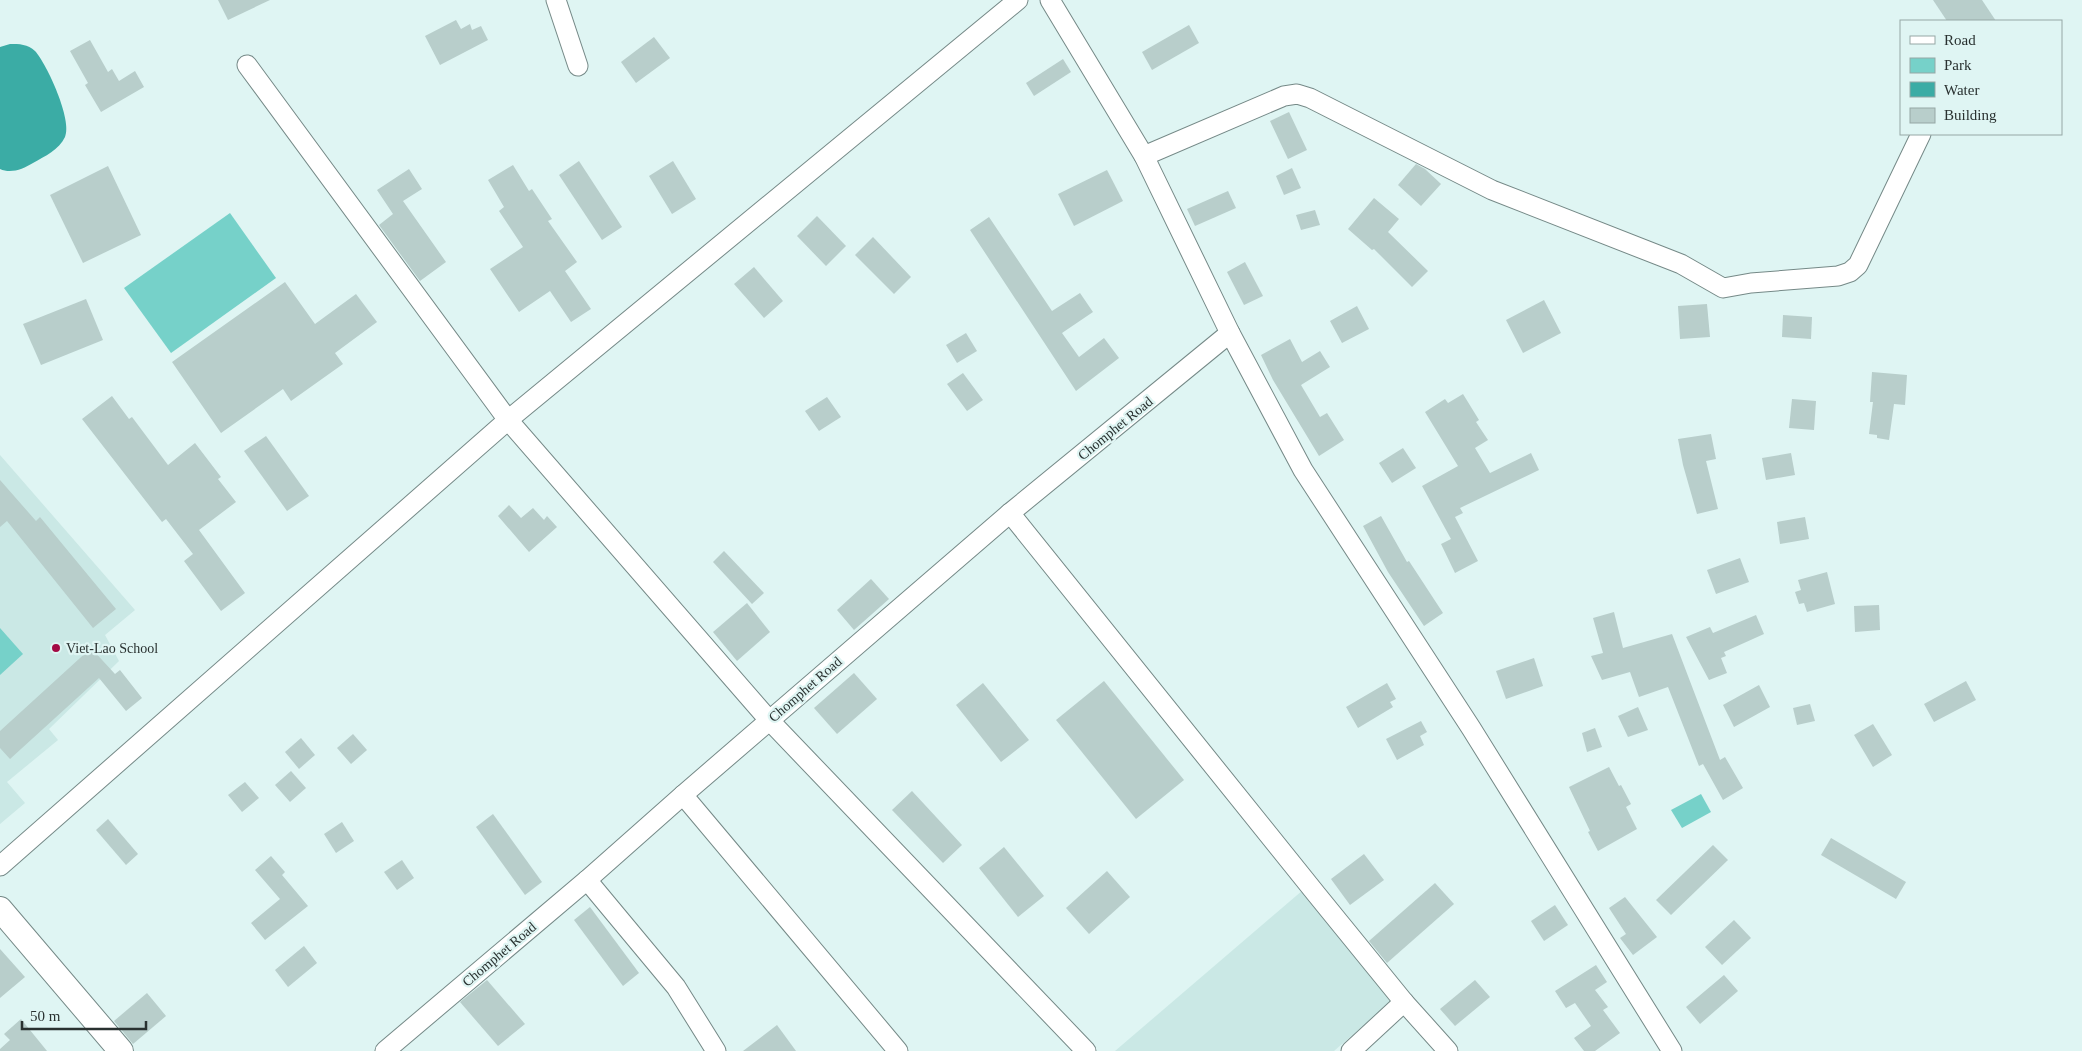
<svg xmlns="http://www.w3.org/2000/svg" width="2082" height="1051" viewBox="0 0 2082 1051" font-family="Georgia,serif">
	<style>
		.built { fill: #cae8e5 }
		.green { fill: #76d1c9 }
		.water { fill: #3baca5 }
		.building { fill: #b8cecb }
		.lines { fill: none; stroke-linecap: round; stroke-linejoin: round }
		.minor-casing { stroke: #758987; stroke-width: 21 }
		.tertiary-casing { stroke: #758987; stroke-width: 26 }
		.minor { stroke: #fff; stroke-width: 19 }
		.tertiary { stroke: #fff; stroke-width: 24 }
		.poi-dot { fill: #a30a44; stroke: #dff5f3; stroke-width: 2 }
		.labels { text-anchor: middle; stroke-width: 4.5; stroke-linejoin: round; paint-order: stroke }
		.street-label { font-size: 14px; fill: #293130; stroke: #dff5f3 }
		.poi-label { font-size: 14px; fill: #293130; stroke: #dff5f3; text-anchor: start }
	</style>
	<rect width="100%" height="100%" fill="#dff5f3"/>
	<g class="built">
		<path d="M 0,455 L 135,610 L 105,635 L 119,661 L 49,729 L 58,740 L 7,782 L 25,803 L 0,824 Z"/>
		<path d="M 1303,890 L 1396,997 L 1334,1051 L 1115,1051 Z"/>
	</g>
	<g class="green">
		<path d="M 230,213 L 276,278 L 171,353 L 124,288 Z"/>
		<path d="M 0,628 L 23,654 L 0,675 Z"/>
		<path d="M 1701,794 L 1711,812 L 1682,828 L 1671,810 Z"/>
	</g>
	<path class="water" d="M 10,44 C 19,44 28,44 35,51 C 47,64 73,121 65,137 C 59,150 45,156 33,163 C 23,169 11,174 0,169 L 0,47 Z"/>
	<g class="building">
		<path d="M 218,0 L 270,0 L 228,20 Z"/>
		<path d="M 1933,0 L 1982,0 L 1996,21 L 1947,21 Z"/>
		<path d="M 456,20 L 461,29 L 470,24 L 472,30 L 481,26 L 488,40 L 440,65 L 425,36 Z"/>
		<path d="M 1189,25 L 1199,43 L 1152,70 L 1142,52 Z"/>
		<path d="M 654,37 L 670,58 L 636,83 L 621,62 Z"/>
		<path d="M 90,40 L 108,72 L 112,69 L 119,81 L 135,71 L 144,87 L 101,112 L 85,85 L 88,83 L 70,51 Z"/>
		<path d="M 1063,59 L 1071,72 L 1034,96 L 1026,83 Z"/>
		<path d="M 1289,112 L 1307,150 L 1288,159 L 1270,121 Z"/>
		<path d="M 579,161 L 622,227 L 602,240 L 559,175 Z"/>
		<path d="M 673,161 L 696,199 L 672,214 L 649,176 Z"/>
		<path d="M 1416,164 L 1425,169 L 1441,184 L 1421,206 L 1398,185 Z"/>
		<path d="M 513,165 L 529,191 L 532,189 L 552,219 L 548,221 L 577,262 L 565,271 L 591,309 L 571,322 L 550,291 L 519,312 L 490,269 L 523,247 L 499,211 L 504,207 L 488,180 Z"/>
		<path d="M 108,166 L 141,235 L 83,263 L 50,195 Z"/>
		<path d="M 1292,168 L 1301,188 L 1284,195 L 1276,176 Z"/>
		<path d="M 409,169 L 422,189 L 403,201 L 446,262 L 420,281 L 379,225 L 393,214 L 377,190 Z"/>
		<path d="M 1107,170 L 1123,201 L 1074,226 L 1058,194 Z"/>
		<path d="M 1228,191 L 1236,208 L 1195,226 L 1187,209 Z"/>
		<path d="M 1374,198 L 1399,219 L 1388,232 L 1428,271 L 1412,287 L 1374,249 L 1372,250 L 1348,229 Z"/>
		<path d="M 1315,210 L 1320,225 L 1301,230 L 1296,215 Z"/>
		<path d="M 817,216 L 846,246 L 826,266 L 797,236 Z"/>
		<path d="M 989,217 L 1052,311 L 1080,293 L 1093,312 L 1062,333 L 1079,357 L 1104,338 L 1119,358 L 1076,391 L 970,230 Z"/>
		<path d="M 873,237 L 911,277 L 894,294 L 855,255 Z"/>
		<path d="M 1245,262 L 1263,296 L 1244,305 L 1227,272 Z"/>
		<path d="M 754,267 L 783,301 L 764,318 L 734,284 Z"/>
		<path d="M 285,282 L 315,324 L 356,294 L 377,322 L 335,353 L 343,364 L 291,401 L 283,389 L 221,433 L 172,362 Z"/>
		<path d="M 86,299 L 103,340 L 41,365 L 23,324 Z"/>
		<path d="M 1544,300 L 1561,333 L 1523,353 L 1506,320 Z"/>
		<path d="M 1707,304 L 1710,337 L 1680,339 L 1678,306 Z"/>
		<path d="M 1357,306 L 1369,329 L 1342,343 L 1330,321 Z"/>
		<path d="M 1783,315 L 1812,317 L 1811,339 L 1782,337 Z"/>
		<path d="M 966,333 L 977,351 L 957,363 L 946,345 Z"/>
		<path d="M 1290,339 L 1302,362 L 1320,351 L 1330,367 L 1301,385 L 1320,417 L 1327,413 L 1344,440 L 1319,456 L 1273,380 L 1261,355 Z"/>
		<path d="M 1872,372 L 1907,375 L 1905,405 L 1894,404 L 1889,440 L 1877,438 L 1877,435 L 1869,434 L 1873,402 L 1870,402 Z"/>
		<path d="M 963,373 L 983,400 L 967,411 L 947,384 Z"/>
		<path d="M 1463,394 L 1479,420 L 1476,422 L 1488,440 L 1475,448 L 1490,473 L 1531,453 L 1539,470 L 1460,508 L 1463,513 L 1455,517 L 1478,561 L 1455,573 L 1441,544 L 1451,539 L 1422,486 L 1458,466 L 1425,412 L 1445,399 L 1448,403 Z"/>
		<path d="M 112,396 L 129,419 L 132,417 L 168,465 L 195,443 L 221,477 L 218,479 L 236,502 L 199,530 L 245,593 L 221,611 L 184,561 L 193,554 L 166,519 L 162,522 L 82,419 Z"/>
		<path d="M 827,397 L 841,417 L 819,431 L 805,411 Z"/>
		<path d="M 1792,399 L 1816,401 L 1814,430 L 1789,428 Z"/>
		<path d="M 1711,434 L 1716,459 L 1706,461 L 1718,509 L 1697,514 L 1683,465 L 1678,439 Z"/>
		<path d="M 266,436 L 309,496 L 287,511 L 244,451 Z"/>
		<path d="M 1403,448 L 1416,468 L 1392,483 L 1379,463 Z"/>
		<path d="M 1791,453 L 1795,475 L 1766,480 L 1762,458 Z"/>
		<path d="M 0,480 L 36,521 L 40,517 L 116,609 L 93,628 L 7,521 L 0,527 Z"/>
		<path d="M 509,505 L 521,518 L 533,508 L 544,520 L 547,516 L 557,527 L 529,552 L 498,516 Z"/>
		<path d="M 1381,516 L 1407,562 L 1409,561 L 1443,613 L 1424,626 L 1388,572 L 1363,526 Z"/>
		<path d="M 1805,517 L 1809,539 L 1780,544 L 1777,522 Z"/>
		<path d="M 724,551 L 764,593 L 752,604 L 713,562 Z"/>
		<path d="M 1740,558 L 1749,582 L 1716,594 L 1707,570 Z"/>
		<path d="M 1827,572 L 1835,604 L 1807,612 L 1804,603 L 1799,604 L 1795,592 L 1801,590 L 1798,580 Z"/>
		<path d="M 871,579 L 889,599 L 854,630 L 837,610 Z"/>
		<path d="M 747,603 L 770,632 L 737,661 L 713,632 Z"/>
		<path d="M 1879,605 L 1880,630 L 1855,632 L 1854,606 Z"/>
		<path d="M 1614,612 L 1623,648 L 1672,634 L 1720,760 L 1725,757 L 1743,788 L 1723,800 L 1703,764 L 1699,766 L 1668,687 L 1639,697 L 1630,672 L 1602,680 L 1591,656 L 1603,653 L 1593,618 Z"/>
		<path d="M 1756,615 L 1764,634 L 1724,652 L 1726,656 L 1721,658 L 1727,673 L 1709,680 L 1686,637 L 1710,627 L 1713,633 Z"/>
		<path d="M 91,648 L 115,674 L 120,670 L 142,698 L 126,711 L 99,678 L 10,759 L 0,748 L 0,731 Z"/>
		<path d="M 1534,658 L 1543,686 L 1506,699 L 1496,671 Z"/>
		<path d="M 854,673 L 877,699 L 837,734 L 814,708 Z"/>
		<path d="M 1104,681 L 1184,780 L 1136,819 L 1056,720 Z"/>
		<path d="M 1966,681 L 1976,700 L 1934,722 L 1924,704 Z"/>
		<path d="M 983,683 L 1029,740 L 1001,762 L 956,705 Z"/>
		<path d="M 1387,683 L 1396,699 L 1390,702 L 1393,707 L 1358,728 L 1346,707 Z"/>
		<path d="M 1759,685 L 1770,707 L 1734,727 L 1723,705 Z"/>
		<path d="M 1810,704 L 1815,721 L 1797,725 L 1793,708 Z"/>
		<path d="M 1638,707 L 1648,730 L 1628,737 L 1618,716 Z"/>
		<path d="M 1421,721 L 1427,732 L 1420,736 L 1424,745 L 1397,760 L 1386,739 Z"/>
		<path d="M 1873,724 L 1892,755 L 1873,767 L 1854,735 Z"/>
		<path d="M 1595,728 L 1602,747 L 1587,752 L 1582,733 Z"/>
		<path d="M 353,734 L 367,750 L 351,764 L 337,748 Z"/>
		<path d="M 301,738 L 315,755 L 299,769 L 285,752 Z"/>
		<path d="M 1609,767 L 1619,786 L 1621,785 L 1631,804 L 1626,807 L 1637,829 L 1598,851 L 1588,832 L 1590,831 L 1569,787 Z"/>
		<path d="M 291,771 L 306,788 L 290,802 L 275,785 Z"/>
		<path d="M 245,782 L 259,798 L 242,812 L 228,795 Z"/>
		<path d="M 912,791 L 962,845 L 943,863 L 892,810 Z"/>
		<path d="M 493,814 L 542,882 L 525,895 L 476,827 Z"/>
		<path d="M 108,819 L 138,854 L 126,865 L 96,830 Z"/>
		<path d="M 342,822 L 354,841 L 336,853 L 324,834 Z"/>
		<path d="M 1831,838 L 1906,882 L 1896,899 L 1821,855 Z"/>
		<path d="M 1713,845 L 1728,860 L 1671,915 L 1656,900 Z"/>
		<path d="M 1004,847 L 1044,896 L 1018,917 L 979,868 Z"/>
		<path d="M 1364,854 L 1384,880 L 1350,905 L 1331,879 Z"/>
		<path d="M 271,856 L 285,872 L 282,875 L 308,906 L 265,940 L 251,923 L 280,899 L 255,870 Z"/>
		<path d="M 402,860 L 414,878 L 397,890 L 384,872 Z"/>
		<path d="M 1107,871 L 1130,897 L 1089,934 L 1066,908 Z"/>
		<path d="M 1435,883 L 1454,904 L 1387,963 L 1369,941 Z"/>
		<path d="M 1625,897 L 1657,937 L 1633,955 L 1620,938 L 1626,934 L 1609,908 Z"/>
		<path d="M 1555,905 L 1568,925 L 1544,941 L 1531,921 Z"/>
		<path d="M 590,907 L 639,973 L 623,986 L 574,920 Z"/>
		<path d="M 1734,920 L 1751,938 L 1722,965 L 1705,947 Z"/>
		<path d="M 304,946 L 317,963 L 288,987 L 275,970 Z"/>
		<path d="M 0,949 L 25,977 L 0,998 Z"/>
		<path d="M 1596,965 L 1607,982 L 1595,990 L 1608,1007 L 1603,1010 L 1620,1033 L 1595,1051 L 1584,1051 L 1574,1038 L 1591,1026 L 1575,1003 L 1566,1008 L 1555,991 Z"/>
		<path d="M 1724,975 L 1738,991 L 1700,1024 L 1686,1007 Z"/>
		<path d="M 487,980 L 525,1024 L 498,1046 L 460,1002 Z"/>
		<path d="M 1475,980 L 1490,997 L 1455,1026 L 1440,1009 Z"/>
		<path d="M 147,993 L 166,1016 L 133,1044 L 114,1021 Z"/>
		<path d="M 21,1019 L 47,1051 L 0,1051 L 0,1049 L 10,1040 L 4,1034 Z"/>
		<path d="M 777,1025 L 796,1051 L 743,1051 Z"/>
	</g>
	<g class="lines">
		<defs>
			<g id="minor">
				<path d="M 556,0 L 578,66"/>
				<path d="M 1050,0 L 1144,156 L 1230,333 L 1303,470 L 1471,728 L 1672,1051"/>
				<path d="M 247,65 L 508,420 L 769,720 L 1086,1051"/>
				<path d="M 1144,156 L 1284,96 L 1297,94 L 1310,98 L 1492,190 L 1681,264 L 1723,288 L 1751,283 L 1838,276 L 1850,272 L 1858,265 L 1921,134"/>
				<path d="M 1010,513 L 1317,895 L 1404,1002 L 1448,1051"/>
				<path d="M 683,795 L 898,1051"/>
				<path d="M 0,866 L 508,420 L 1018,0"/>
				<path d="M 587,880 L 676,987 L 716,1051"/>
				<path d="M 385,1051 L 587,880 L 683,795 L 1010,513 L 1230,333"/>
				<path d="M 1351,1051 L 1404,1002"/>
			</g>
			<path id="tertiary" d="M 0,909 L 121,1051"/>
		</defs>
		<use href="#minor" class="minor-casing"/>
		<use href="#tertiary" class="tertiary-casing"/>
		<use href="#minor" class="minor"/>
		<use href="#tertiary" class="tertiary"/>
	</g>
	<circle class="poi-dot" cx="56" cy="648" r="5"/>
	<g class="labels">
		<g class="street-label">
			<text transform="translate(1115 428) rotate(-39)" y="5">Chomphet Road</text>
			<text transform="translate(805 689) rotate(-41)" y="5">Chomphet Road</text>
			<text transform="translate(499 954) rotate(-40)" y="5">Chomphet Road</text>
		</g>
		<g class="poi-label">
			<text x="66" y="653">Viet-Lao School</text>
		</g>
	</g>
	<rect x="1900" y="20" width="162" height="115" fill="#dff5f3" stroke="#96a7a5"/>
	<rect x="1910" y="36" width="25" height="8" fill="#ffffff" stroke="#96a7a5"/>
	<text x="1944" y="45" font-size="15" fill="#293130">Road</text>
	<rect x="1910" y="58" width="25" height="15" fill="#76d1c9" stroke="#96a7a5"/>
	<text x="1944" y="70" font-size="15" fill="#293130">Park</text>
	<rect x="1910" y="82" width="25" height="15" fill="#3baca5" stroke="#96a7a5"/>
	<text x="1944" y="95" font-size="15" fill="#293130">Water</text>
	<rect x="1910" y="108" width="25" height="15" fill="#b8cecb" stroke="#96a7a5"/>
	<text x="1944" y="120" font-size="15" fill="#293130">Building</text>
	<path d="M22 1021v8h124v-8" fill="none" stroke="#293130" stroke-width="2.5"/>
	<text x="30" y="1021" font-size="15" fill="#293130" stroke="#dff5f3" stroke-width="4" paint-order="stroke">50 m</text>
</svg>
